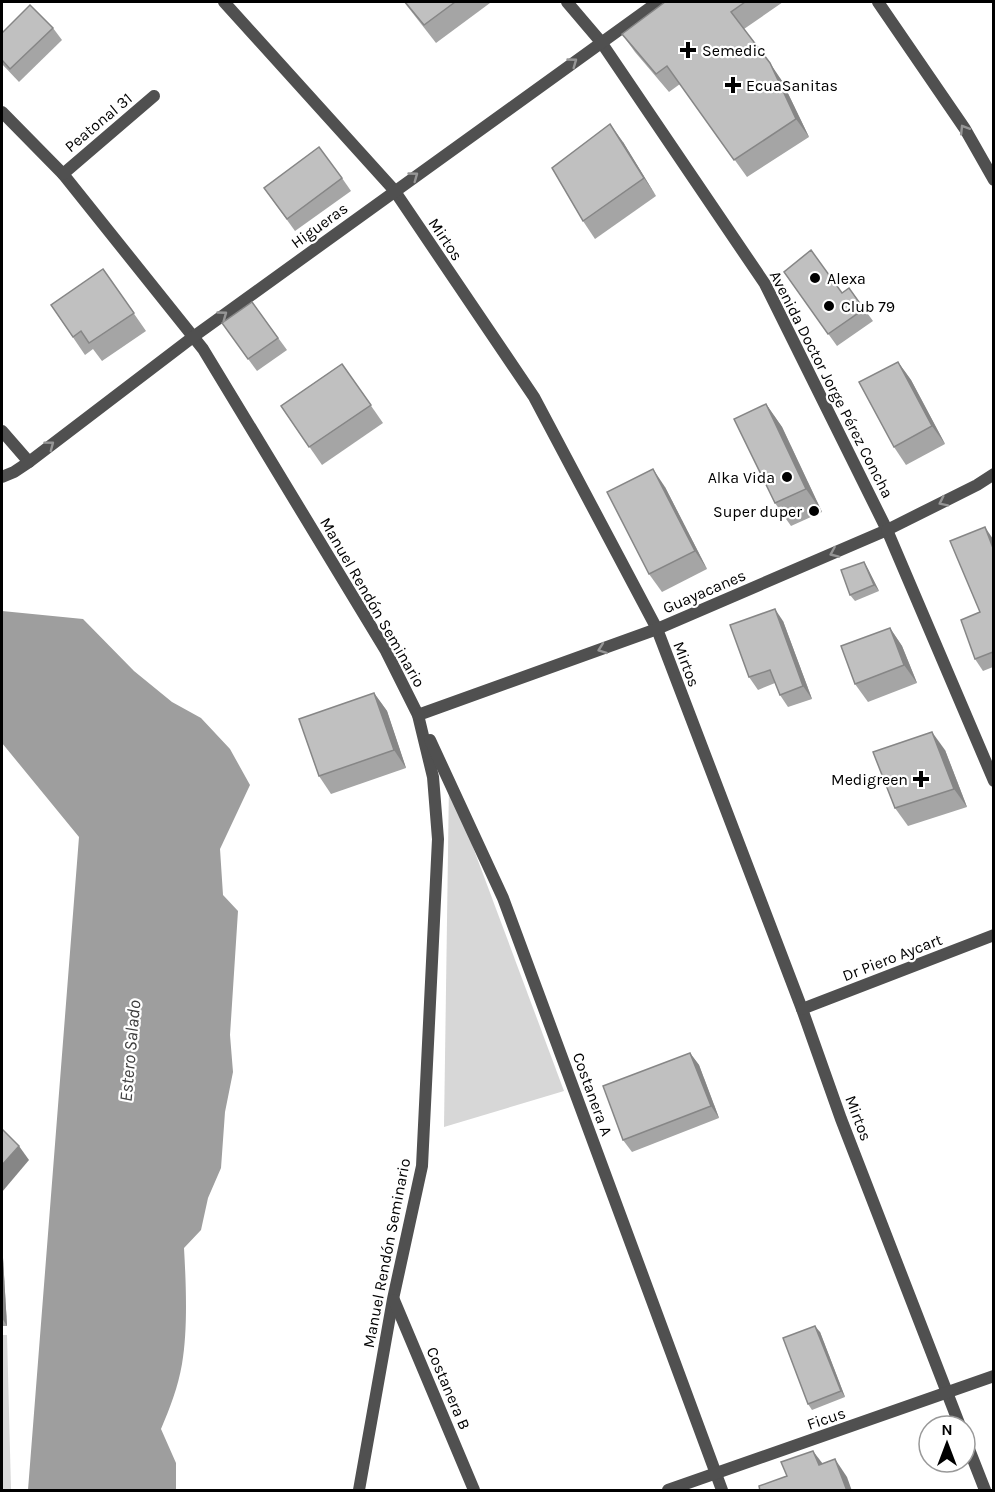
<svg xmlns="http://www.w3.org/2000/svg" width="995" height="1492" viewBox="0 0 995 1492" font-family="Karla,sans-serif">
	<style>
		.green { fill: #d7d7d7 }
		.water { fill: #9e9e9e }
		.lines { fill: none; stroke-linecap: round; stroke-linejoin: round }
		.minor { stroke: #505050; stroke-width: 12 }
		.tertiary { stroke: #505050; stroke-width: 12 }
		.wall { fill: #a5a5a5 }
		.shaded-wall { fill: #868686 }
		.building { fill: #c0c0c0; stroke: #868686; stroke-width: 1.5 }
		.oneway { stroke: #969696 }
		.poi-dot { fill: #000; stroke: #fff; stroke-width: 2 }
		.labels { text-anchor: middle; stroke-width: 4.5; stroke-linejoin: round; paint-order: stroke }
		.poi-label { font-size: 16px; fill: #000; stroke: #fff; text-anchor: start }
		.street-label { font-size: 16px; fill: #000; stroke: #fff }
		.water-label { font-size: 18px; font-style: italic; fill: #3f3f3f; stroke: #fff }
	</style>
	<rect width="100%" height="100%" fill="#fff"/>
	<g class="green">
		<path d="M 449,783 L 564,1091 L 444,1127 Z"/>
		<path d="M 2,1335 L 7,1335 L 11,1490 L 2,1490 Z"/>
	</g>
	<path class="water" d="M 2,611 L 83,619 L 134,671 L 172,702 L 201,718 L 230,749 L 250,785 L 220,849 L 223,895 L 238,911 L 230,1035 L 233,1072 L 225,1112 L 221,1168 L 208,1198 L 201,1230 L 184,1248 C 186,1283 188,1329 182,1364 C 178,1387 170,1408 161,1429 L 176,1463 L 176,1489 L 174,1490 L 28,1490 L 79,837 L 2,743 Z"/>
	<g class="lines">
		<g class="minor">
			<path d="M 224,2 L 394,190 L 534,397 L 657,629 L 802,1009 L 841,1119 L 960,1426"/>
			<path d="M 878,2 L 965,129 L 994,180"/>
			<path d="M 2,112 L 63,174 L 203,349 L 386,651 L 418,715 L 433,777 L 438,839 L 422,1166 L 393,1299 L 359,1490"/>
			<path d="M 63,174 L 154,96"/>
			<path d="M 2,431 L 29,462"/>
			<path d="M 418,715 L 657,629 L 887,530"/>
			<path d="M 430,740 L 503,898 L 722,1490"/>
			<path d="M 802,1009 L 994,935"/>
			<path d="M 394,1300 L 474,1490"/>
			<path d="M 965,1439 L 985,1490"/>
			<path d="M 668,1490 L 994,1376"/>
		</g>
		<g class="tertiary">
			<path d="M 567,2 L 601,42 L 765,284 L 887,530 L 994,781"/>
			<path d="M 2,477 L 14,472 L 29,462 L 193,337 L 658,2"/>
			<path d="M 887,530 L 977,485 L 994,474"/>
		</g>
	</g>
	<g class="wall">
		<path d="M 404,2 L 489,2 L 490,3 L 436,43 Z"/>
		<path d="M 665,2 L 783,2 L 744,29 L 782,81 L 809,137 L 747,177 L 680,84 L 669,92 L 635,52 L 622,34 Z"/>
		<path d="M 53,28 L 62,40 L 19,82 L 2,64 L 2,33 Z"/>
		<path d="M 623,142 L 656,196 L 595,239 L 583,221 Z"/>
		<path d="M 342,178 L 351,191 L 295,231 L 264,188 Z"/>
		<path d="M 103,269 L 146,331 L 102,361 L 93,349 L 85,355 L 51,305 Z"/>
		<path d="M 784,272 L 842,293 L 849,288 L 873,321 L 837,346 Z"/>
		<path d="M 252,302 L 287,350 L 257,371 L 222,323 Z"/>
		<path d="M 898,362 L 911,380 L 945,444 L 906,465 L 894,447 Z"/>
		<path d="M 342,364 L 383,423 L 322,465 L 281,406 Z"/>
		<path d="M 766,404 L 782,427 L 822,512 L 791,526 L 775,503 Z"/>
		<path d="M 665,487 L 707,569 L 662,592 L 649,574 Z"/>
		<path d="M 993,540 L 993,667 L 983,671 L 975,659 L 980,612 Z"/>
		<path d="M 864,562 L 868,569 L 879,591 L 855,601 L 850,595 Z"/>
		<path d="M 783,621 L 812,699 L 788,707 L 780,695 L 775,683 L 758,690 L 749,677 Z"/>
		<path d="M 890,628 L 902,646 L 917,683 L 868,702 L 855,684 Z"/>
		<path d="M 374,693 L 387,711 L 406,768 L 331,794 L 319,776 Z"/>
		<path d="M 945,750 L 967,807 L 908,826 L 895,808 Z"/>
		<path d="M 690,1053 L 699,1065 L 719,1118 L 632,1152 L 623,1140 Z"/>
		<path d="M 2,1241 L 7,1326 L 2,1326 Z"/>
		<path d="M 820,1332 L 845,1397 L 812,1410 L 808,1404 Z"/>
	</g>
	<g class="shaded-wall">
		<path d="M 770,63 L 782,81 L 809,137 L 796,119 Z"/>
		<path d="M 610,124 L 623,142 L 656,196 L 644,178 Z"/>
		<path d="M 898,362 L 911,380 L 945,444 L 932,426 Z"/>
		<path d="M 766,404 L 782,427 L 822,512 L 806,489 Z"/>
		<path d="M 653,469 L 665,487 L 707,569 L 695,551 Z"/>
		<path d="M 985,527 L 993,539 L 993,548 Z"/>
		<path d="M 864,562 L 868,569 L 879,591 L 874,585 Z"/>
		<path d="M 775,609 L 783,621 L 812,699 L 803,686 Z"/>
		<path d="M 890,628 L 902,646 L 917,683 L 904,665 Z"/>
		<path d="M 374,693 L 387,711 L 406,768 L 394,750 Z"/>
		<path d="M 932,732 L 945,750 L 967,807 L 954,789 Z"/>
		<path d="M 690,1053 L 699,1065 L 719,1118 L 711,1106 Z"/>
		<path d="M 19,1146 L 29,1160 L 2,1192 L 2,1165 Z"/>
		<path d="M 2,1241 L 7,1326 L 2,1318 Z"/>
		<path d="M 815,1326 L 820,1332 L 845,1397 L 841,1391 Z"/>
		<path d="M 813,1451 L 826,1468 L 819,1465 Z"/>
		<path d="M 835,1459 L 847,1477 L 852,1491 L 847,1491 Z"/>
	</g>
	<g class="building">
		<path d="M 405,2 L 455,2 L 424,25 Z"/>
		<path d="M 665,2 L 745,2 L 731,12 L 770,63 L 796,119 L 734,160 L 667,66 L 656,74 L 622,34 Z"/>
		<path d="M 30,5 L 53,28 L 10,69 L 2,60 L 2,33 Z"/>
		<path d="M 610,124 L 644,178 L 583,221 L 552,168 Z"/>
		<path d="M 319,147 L 342,178 L 287,219 L 264,188 Z"/>
		<path d="M 811,250 L 842,293 L 849,288 L 864,309 L 828,334 L 784,272 Z"/>
		<path d="M 103,269 L 134,313 L 89,343 L 81,331 L 73,337 L 51,305 Z"/>
		<path d="M 252,302 L 278,338 L 248,359 L 222,323 Z"/>
		<path d="M 898,362 L 932,426 L 894,447 L 859,382 Z"/>
		<path d="M 342,364 L 371,405 L 309,447 L 281,406 Z"/>
		<path d="M 766,404 L 806,489 L 775,503 L 734,419 Z"/>
		<path d="M 653,469 L 695,551 L 649,574 L 607,492 Z"/>
		<path d="M 985,527 L 993,548 L 993,652 L 975,659 L 961,620 L 980,612 L 950,541 Z"/>
		<path d="M 864,562 L 874,585 L 850,595 L 841,570 Z"/>
		<path d="M 775,609 L 803,686 L 780,695 L 770,670 L 749,677 L 730,625 Z"/>
		<path d="M 890,628 L 904,665 L 855,684 L 841,646 Z"/>
		<path d="M 374,693 L 394,750 L 319,776 L 299,719 Z"/>
		<path d="M 932,732 L 954,789 L 895,808 L 873,752 Z"/>
		<path d="M 690,1053 L 711,1106 L 623,1140 L 603,1086 Z"/>
		<path d="M 2,1129 L 19,1146 L 2,1165 Z"/>
		<path d="M 815,1326 L 841,1391 L 808,1404 L 783,1338 Z"/>
		<path d="M 813,1451 L 819,1465 L 835,1459 L 847,1491 L 760,1491 L 759,1486 L 787,1476 L 781,1462 Z"/>
	</g>
	<defs><path id="oneway-chevron" d="M-2-3.5L2.5 0L-2 3.5" fill="none" stroke-width="1.6" stroke-linecap="round" stroke-linejoin="round" transform="scale(1.5)"/></defs>
	<g class="oneway">
		<use href="#oneway-chevron" transform="translate(573 62) rotate(-36)"/>
		<use href="#oneway-chevron" transform="translate(964 129) rotate(-122)"/>
		<use href="#oneway-chevron" transform="translate(414 176) rotate(-36)"/>
		<use href="#oneway-chevron" transform="translate(223 315) rotate(-36)"/>
		<use href="#oneway-chevron" transform="translate(50 445) rotate(-37)"/>
		<use href="#oneway-chevron" transform="translate(943 502) rotate(154)"/>
		<use href="#oneway-chevron" transform="translate(834 553) rotate(157)"/>
		<use href="#oneway-chevron" transform="translate(602 649) rotate(160)"/>
	</g>
	<g class="poi-dot">
		<path d="M685 41h6v6h6v6h-6v6h-6v-6h-6v-6h6z"/>
		<path d="M730 76h6v6h6v6h-6v6h-6v-6h-6v-6h6z"/>
		<circle cx="815" cy="278" r="6"/>
		<circle cx="829" cy="306" r="6"/>
		<circle cx="787" cy="477" r="6"/>
		<circle cx="814" cy="511" r="6"/>
		<path d="M918 770h6v6h6v6h-6v6h-6v-6h-6v-6h6z"/>
	</g>
	<g class="labels">
		<g class="poi-label">
			<text x="702" y="56">Semedic</text>
			<text x="746" y="91">EcuaSanitas</text>
			<text x="827" y="284">Alexa</text>
			<text x="841" y="312">Club 79</text>
			<text x="775" y="483" text-anchor="end">Alka Vida</text>
			<text x="802" y="517" text-anchor="end">Super duper</text>
			<text x="908" y="785" text-anchor="end">Medigreen</text>
		</g>
		<g class="street-label">
			<text transform="translate(98 122) rotate(-40)" y="6">Peatonal 31</text>
			<text transform="translate(319 225) rotate(-36)" y="6">Higueras</text>
			<text transform="translate(446 239) rotate(56)" y="6">Mirtos</text>
			<text transform="translate(832 384) rotate(63)" y="6">Avenida Doctor Jorge Pérez Concha</text>
			<text transform="translate(704 591) rotate(-23)" y="6">Guayacanes</text>
			<text transform="translate(373 602) rotate(60)" y="6">Manuel Rendón Seminario</text>
			<text transform="translate(687 664) rotate(69)" y="6">Mirtos</text>
			<text transform="translate(892 957) rotate(-21)" y="6">Dr Piero Aycart</text>
			<text transform="translate(593 1094) rotate(70)" y="6">Costanera A</text>
			<text transform="translate(859 1118) rotate(69)" y="6">Mirtos</text>
			<text transform="translate(386 1253) rotate(-79)" y="6">Manuel Rendón Seminario</text>
			<text transform="translate(449 1388) rotate(67)" y="6">Costanera B</text>
			<text transform="translate(826 1418) rotate(-19)" y="6">Ficus</text>
		</g>
		<g class="water-label">
			<text transform="translate(130 1051) rotate(-85)" y="6">Estero Salado</text>
		</g>
	</g>
	<rect width="995" height="1492" fill="none" stroke="#000000" stroke-width="6"/>
	<g transform="translate(947 1444)"><circle r="28" fill="#ffffff" stroke="#999999" stroke-width="1.5"/>
	<path d="M0-4.5L10 22L0 15L-10 22Z" fill="#000000"/>
	<text y="-9" font-size="16" font-weight="bold" text-anchor="middle" fill="#000000">N</text>
	</g>
</svg>
